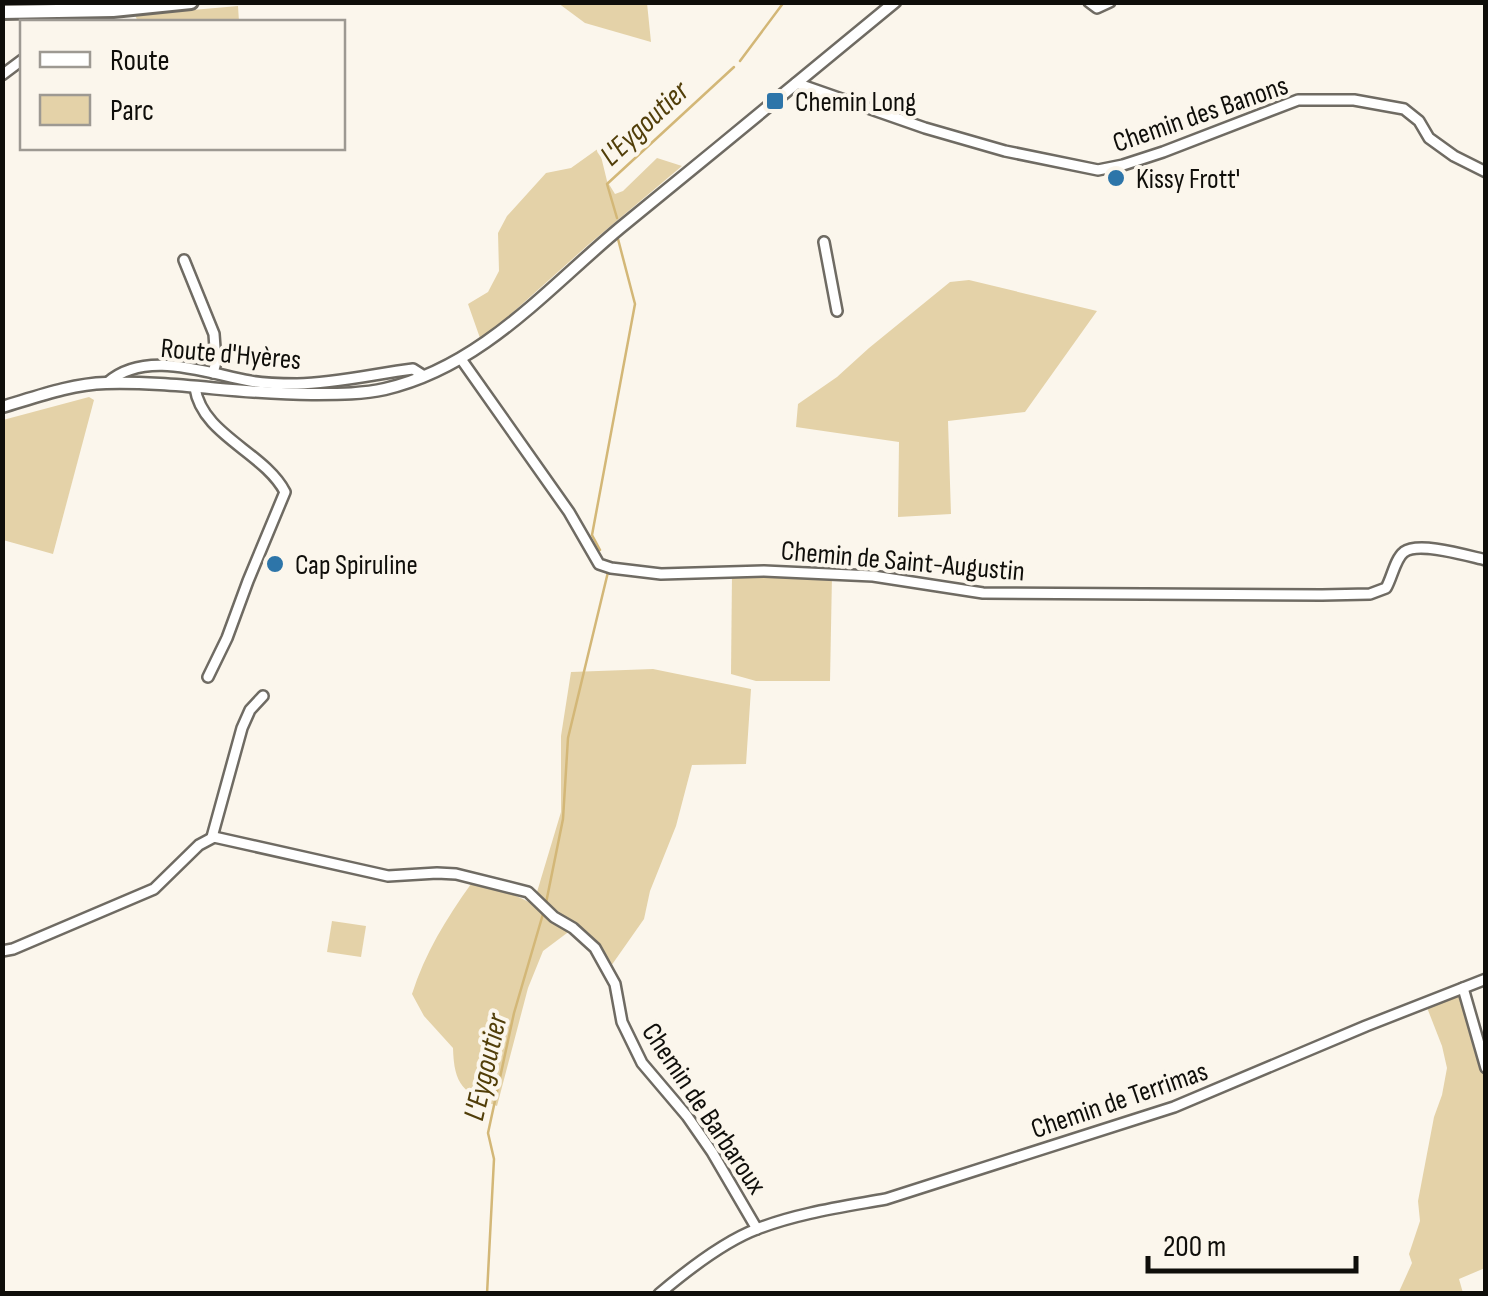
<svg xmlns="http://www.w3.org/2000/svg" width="1488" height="1296" viewBox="0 0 1488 1296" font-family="'Sofia Sans Condensed',sans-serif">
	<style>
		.green { fill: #e4d2a8 }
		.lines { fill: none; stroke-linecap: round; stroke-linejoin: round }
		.stream { stroke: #d3b777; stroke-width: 2.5 }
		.minor-casing { stroke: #6f6b63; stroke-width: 14 }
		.major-casing { stroke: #6f6b63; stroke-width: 15 }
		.highway-casing { stroke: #6f6b63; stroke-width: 18 }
		.minor { stroke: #fff; stroke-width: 9 }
		.major { stroke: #fff; stroke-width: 10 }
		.highway { stroke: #fff; stroke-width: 12 }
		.poi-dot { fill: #2d75a9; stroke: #fbf6ec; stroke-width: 4 }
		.labels { text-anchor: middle; stroke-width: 8; stroke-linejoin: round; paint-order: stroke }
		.poi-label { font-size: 28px; fill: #0f0e0a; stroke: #fbf6ec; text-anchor: start }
		.street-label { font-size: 28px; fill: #0f0e0a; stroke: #fbf6ec }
		.water-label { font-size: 30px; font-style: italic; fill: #513e09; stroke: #fbf6ec }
	</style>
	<rect width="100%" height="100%" fill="#fbf6ec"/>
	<g class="green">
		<path d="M 558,3 L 647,3 L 651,42 L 585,23 Z"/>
		<path d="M 238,6 L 239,22 L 138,22 L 135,15 Z"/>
		<path d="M 599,148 L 607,181 L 615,194 L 623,191 L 657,158 L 682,166 L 588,245 L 491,332 L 480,338 L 468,304 L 488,292 L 499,271 L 498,233 L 507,216 L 546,173 L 571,168 Z"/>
		<path d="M 969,280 L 1097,311 L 1025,412 L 948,421 L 951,514 L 898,517 L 899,442 L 796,427 L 798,404 L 837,377 L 869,348 L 950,282 Z"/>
		<path d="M 89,397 L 94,400 L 53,554 L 3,540 L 3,420 Z"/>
		<path d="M 732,574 L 832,575 L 830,681 L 756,681 L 731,674 Z"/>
		<path d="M 653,669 L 751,689 L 746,764 L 692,765 L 676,826 L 650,891 L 644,919 L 611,966 L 552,911 L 537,892 L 561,812 L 561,736 L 571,672 Z"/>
		<path d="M 471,884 C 517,891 535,904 571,930 L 543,951 L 528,988 L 497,1106 C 463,1093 454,1085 453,1048 L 424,1016 L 412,994 C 425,953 446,919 471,884 Z"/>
		<path d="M 332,921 L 366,926 L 361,957 L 327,952 Z"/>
		<path d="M 1462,991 L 1485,1080 L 1485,1268 L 1459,1279 L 1463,1293 L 1398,1294 L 1412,1263 L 1409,1254 L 1420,1221 L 1418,1201 L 1434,1117 L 1442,1095 L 1447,1068 L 1442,1046 L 1426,1005 Z"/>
	</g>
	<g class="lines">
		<g class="stream">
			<path d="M 740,61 L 784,2"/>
			<path d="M 617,218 L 607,184 L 734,67"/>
			<path d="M 600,550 L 592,535 L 635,304 L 618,239"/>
			<path d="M 546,903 L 563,819 L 568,738 L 608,572"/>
			<path d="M 487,1294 L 494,1159 L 488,1133 L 514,1013 L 543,914"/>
		</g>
		<defs>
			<g id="minor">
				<path d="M 1089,2 L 1097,8 L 1110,2"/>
				<path d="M 2,75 L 22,60"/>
				<path d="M 796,83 L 925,128 L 1005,151 L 1098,170 L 1123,165 L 1163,152 L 1298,100 L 1354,100 L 1404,109 L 1419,121 L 1429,138 L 1454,156 L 1486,172"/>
				<path d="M 824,242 L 837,311"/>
				<path d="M 184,260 L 214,334 L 216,362 L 213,373"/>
				<path d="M 461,359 L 569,512 L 599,564 L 611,568 L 661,574 L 764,571 L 873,576 L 983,593 L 1322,595 L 1370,594 L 1386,588 C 1392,578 1395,559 1404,552 C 1419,541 1468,556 1486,560"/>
				<path d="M 107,383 C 145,349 206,373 250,381 C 265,384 281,384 297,384 C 336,383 374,374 413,369 L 424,376"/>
				<path d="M 195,388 C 202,435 264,452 285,492 L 248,581 L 227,638 L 208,677"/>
				<path d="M 212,837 L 242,728 L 250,710 L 263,696"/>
				<path d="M 2,951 L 13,949 L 154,889 L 199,845 L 214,837 L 388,876 L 437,873 L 456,874 L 528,892 L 554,917 L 573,928 L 595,948 L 615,984 L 622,1022 L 642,1063 L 687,1116 L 712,1152 L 757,1229"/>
				<path d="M 1463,988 L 1486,1068"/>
				<path d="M 659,1294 C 685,1272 725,1241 757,1229 C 798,1213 842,1207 886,1199 L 1174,1107 L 1366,1026 L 1486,979"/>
			</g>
			<path id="major" d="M 2,407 C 36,397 71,384 106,383 C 176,381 246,395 317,394 C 340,394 363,394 385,389 C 481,367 547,289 620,228 C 712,153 803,78 895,2"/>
			<path id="highway" d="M 2,12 L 113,10 L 191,2"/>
		</defs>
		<use href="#minor" class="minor-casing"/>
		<use href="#major" class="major-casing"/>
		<use href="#highway" class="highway-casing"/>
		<use href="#minor" class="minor"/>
		<use href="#major" class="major"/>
		<use href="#highway" class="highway"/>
	</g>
	<g class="poi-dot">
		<rect x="765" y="91" width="20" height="20" rx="5"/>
		<circle cx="1116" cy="178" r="10"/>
		<circle cx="275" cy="564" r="10"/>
	</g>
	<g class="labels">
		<g class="poi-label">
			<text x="795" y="111">Chemin Long</text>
			<text x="1136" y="188">Kissy Frott'</text>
			<text x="295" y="574">Cap Spiruline</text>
		</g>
		<g class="street-label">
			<text transform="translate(1200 113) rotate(-19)" y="10">Chemin des Banons</text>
			<text transform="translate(231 353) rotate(5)" y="10">Route d'Hyères</text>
			<text transform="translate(903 560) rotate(5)" y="10">Chemin de Saint-Augustin</text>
			<text transform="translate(1119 1099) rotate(-19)" y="10">Chemin de Terrimas</text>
			<text transform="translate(705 1108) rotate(56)" y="10">Chemin de Barbaroux</text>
		</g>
		<g class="water-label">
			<text transform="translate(644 123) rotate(-43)" y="10">L'Eygoutier</text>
			<text transform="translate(485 1067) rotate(-77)" y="10">L'Eygoutier</text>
		</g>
	</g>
	<rect width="1488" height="1296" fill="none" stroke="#0f0e0a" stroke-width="10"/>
	<rect x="20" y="20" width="325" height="130" fill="#fbf6ec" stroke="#9d9992" stroke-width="2.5"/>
	<rect x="40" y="52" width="50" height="15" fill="#ffffff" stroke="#9d9992" stroke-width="2.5"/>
	<text x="110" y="70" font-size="30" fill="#0f0e0a">Route</text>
	<rect x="40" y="95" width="50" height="30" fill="#e4d2a8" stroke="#9d9992" stroke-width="2.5"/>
	<text x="110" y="120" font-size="30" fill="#0f0e0a">Parc</text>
	<path d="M1148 1256v15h208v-15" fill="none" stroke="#0f0e0a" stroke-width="5"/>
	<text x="1163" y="1256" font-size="30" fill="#0f0e0a" stroke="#fbf6ec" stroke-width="8" paint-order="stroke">200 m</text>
</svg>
